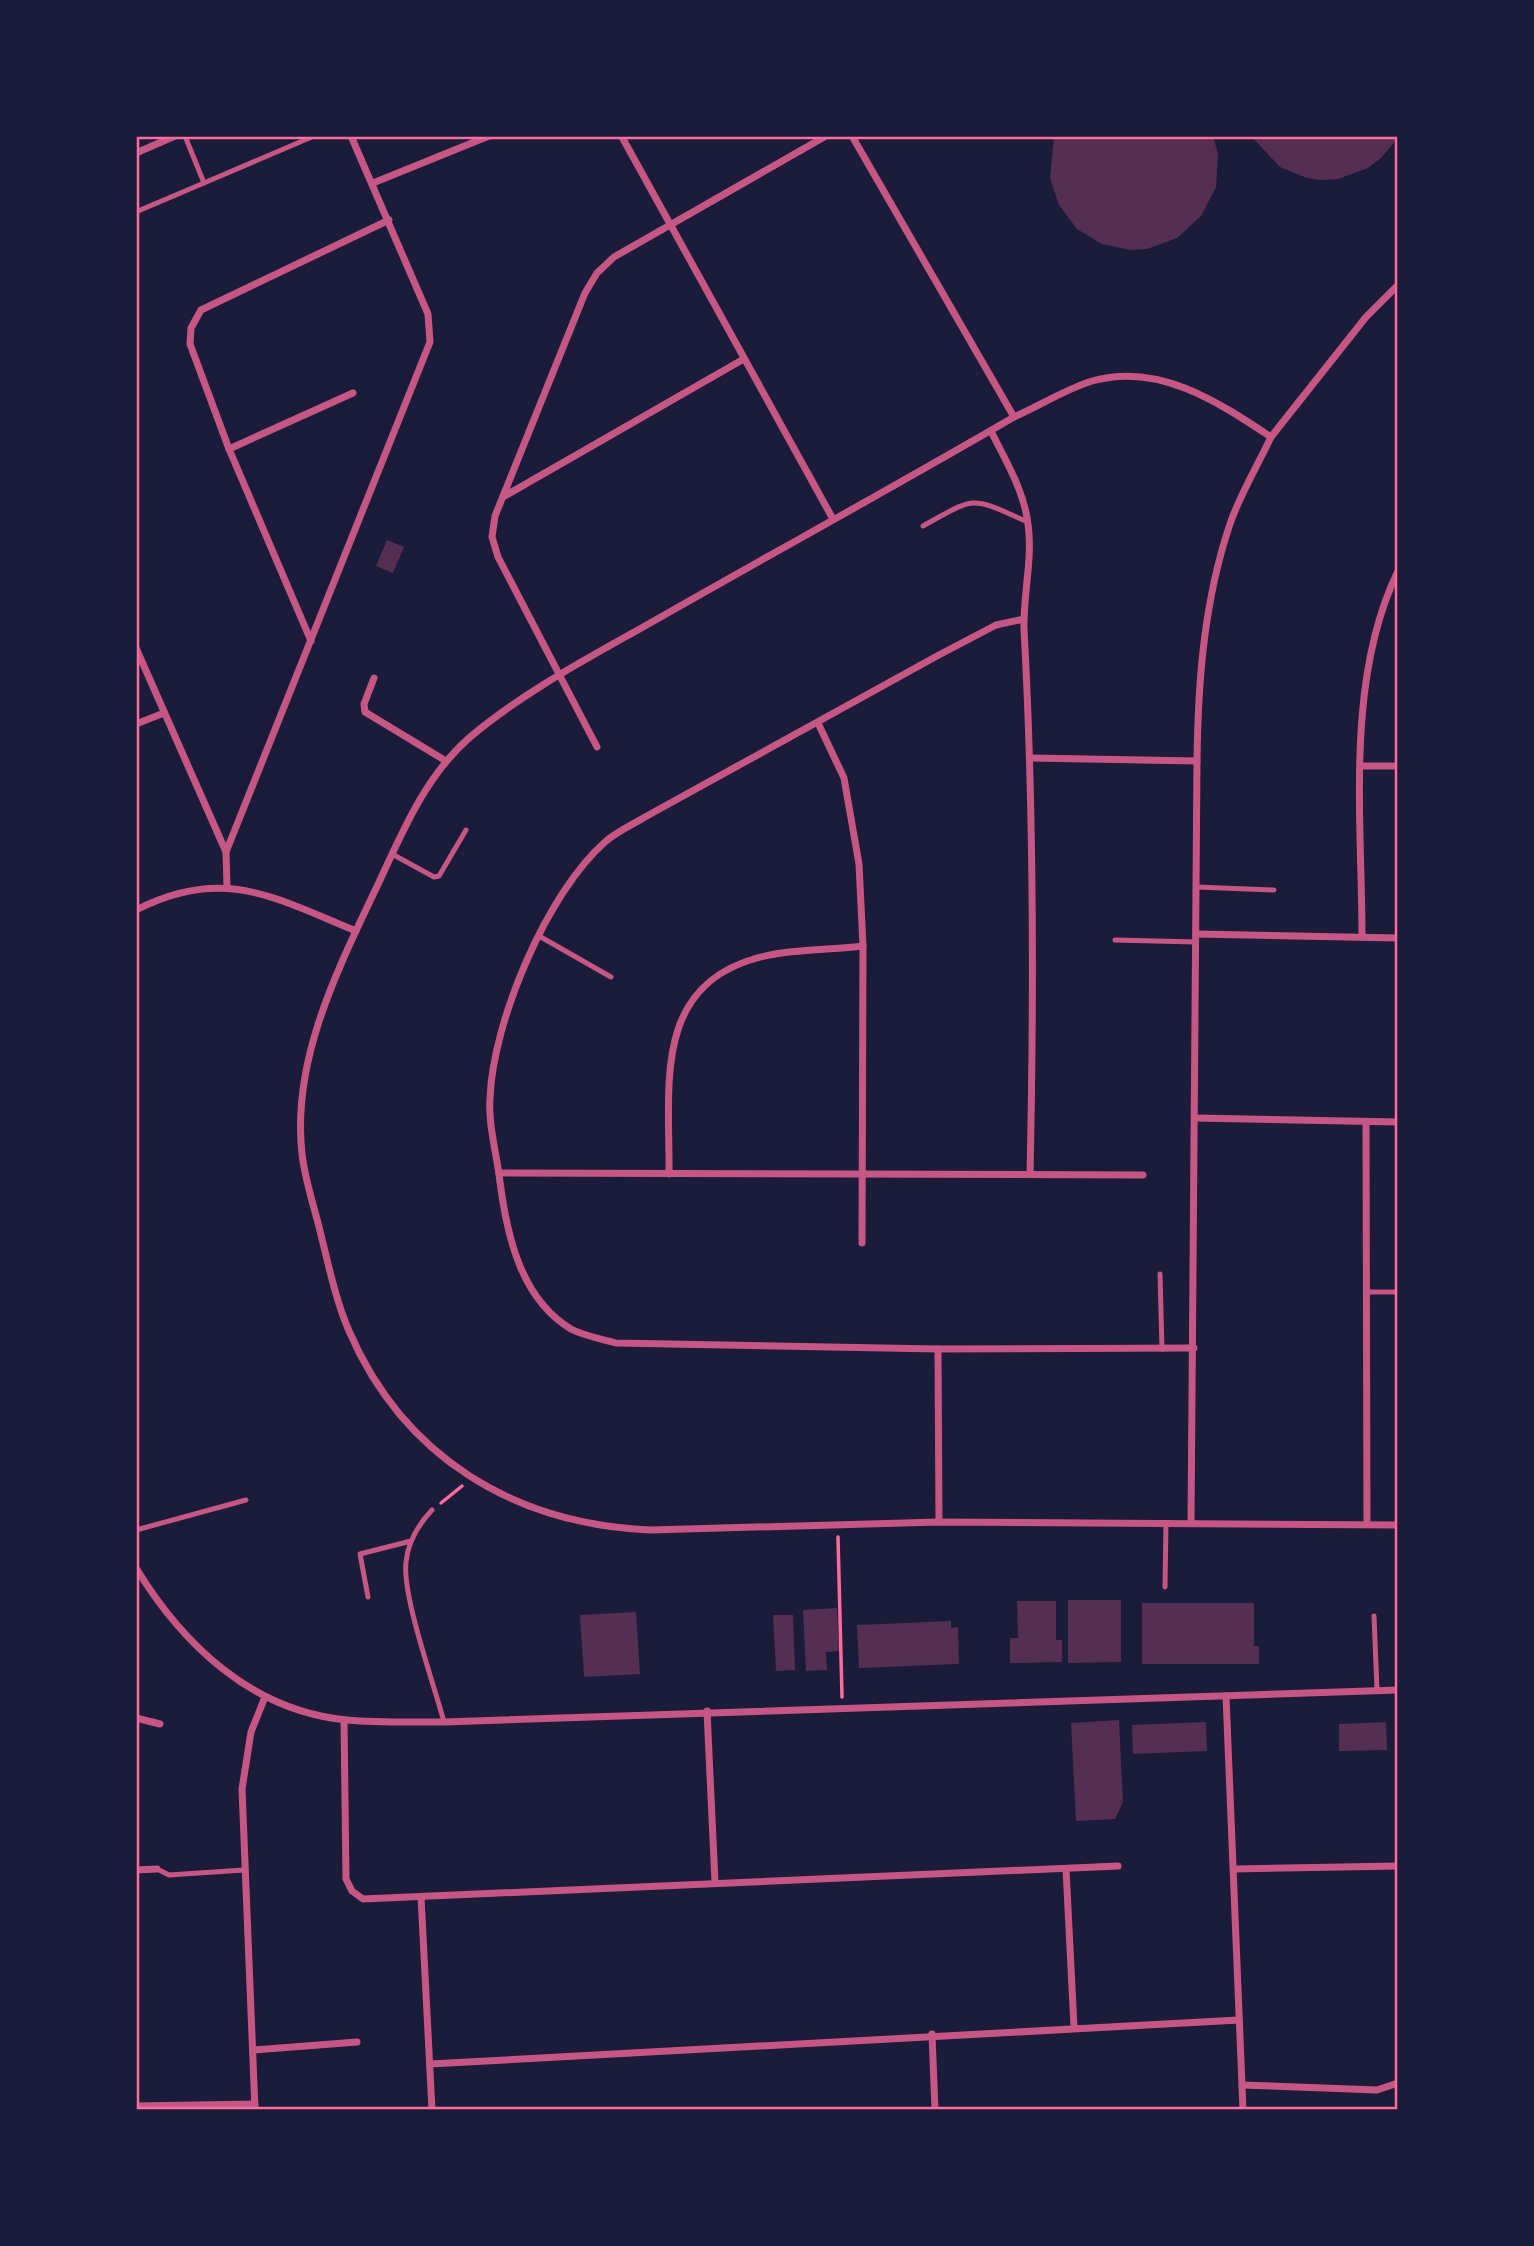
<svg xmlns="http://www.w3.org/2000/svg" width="1534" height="2246" viewBox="0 0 1534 2246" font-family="'Titillium Web',sans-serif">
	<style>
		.building { fill: #542f53 }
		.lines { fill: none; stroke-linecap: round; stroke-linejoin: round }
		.path { stroke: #ff6b9d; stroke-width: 3.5 }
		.service { stroke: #c65784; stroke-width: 5 }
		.minor { stroke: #c65784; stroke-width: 7 }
		.neatline { fill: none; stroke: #ff6b9d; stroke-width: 2.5 }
	</style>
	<rect width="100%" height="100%" fill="#1b1b3a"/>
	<g class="building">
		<path d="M 1054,136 L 1213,136 L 1218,154 L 1216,187 L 1201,216 L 1177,238 L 1147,249 L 1130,250 L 1102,244 L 1077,229 L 1059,205 L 1050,178 Z"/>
		<path d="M 1251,136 L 1398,136 L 1398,138 L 1381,158 L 1368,168 L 1338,179 L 1321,180 L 1307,178 L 1280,167 Z"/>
		<path d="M 387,540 L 404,547 L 393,573 L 376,566 Z"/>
		<path d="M 1068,1600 L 1121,1600 L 1121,1662 L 1068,1663 Z"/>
		<path d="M 1017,1601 L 1056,1601 L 1056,1640 L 1062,1640 L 1062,1662 L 1010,1663 L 1010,1638 L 1018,1638 Z"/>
		<path d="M 1142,1603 L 1254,1603 L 1254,1646 L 1259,1646 L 1259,1664 L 1142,1664 Z"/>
		<path d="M 837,1608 L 839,1651 L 826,1652 L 827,1670 L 806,1671 L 803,1610 Z"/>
		<path d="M 636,1612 L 640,1674 L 584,1677 L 580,1615 Z"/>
		<path d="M 773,1615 L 793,1615 L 795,1670 L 776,1671 Z"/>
		<path d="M 951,1621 L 951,1628 L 958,1627 L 959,1664 L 859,1668 L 857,1625 Z"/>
		<path d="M 1119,1720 L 1123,1802 L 1115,1819 L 1076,1821 L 1071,1723 Z"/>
		<path d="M 1206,1722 L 1207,1751 L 1133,1754 L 1132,1725 Z"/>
		<path d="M 1386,1722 L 1387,1750 L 1339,1751 L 1339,1724 Z"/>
	</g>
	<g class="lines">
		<g class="path">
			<path d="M 441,1503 L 462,1486"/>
			<path d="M 838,1537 L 842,1697"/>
		</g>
		<g class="service">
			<path d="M 185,136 L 204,183 L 314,136"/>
			<path d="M 138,211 L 204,183"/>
			<path d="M 923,526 C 978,495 971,497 1028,522"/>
			<path d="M 392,854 L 434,877 L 439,876 L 466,830"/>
			<path d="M 1197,887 L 1274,890"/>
			<path d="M 539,936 L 611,977"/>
			<path d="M 1115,940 L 1196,942"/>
			<path d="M 1160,1274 L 1162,1349"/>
			<path d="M 1367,1292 L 1398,1292"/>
			<path d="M 432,1510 C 418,1525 408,1541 406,1562 C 402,1596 434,1684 444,1722"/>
			<path d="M 136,1530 L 246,1500"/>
			<path d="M 1165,1587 L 1166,1523"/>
			<path d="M 368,1597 L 360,1554 L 411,1541"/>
			<path d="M 1374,1616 L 1377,1690"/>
			<path d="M 157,1869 L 169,1875 L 244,1870"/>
		</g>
		<g class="minor">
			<path d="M 852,136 L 1014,417"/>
			<path d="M 622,137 L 833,519"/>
			<path d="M 136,153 L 175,136"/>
			<path d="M 373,183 L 489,136"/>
			<path d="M 1398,285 L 1366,317 L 1271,437 C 1218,402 1159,362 1092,381 C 1066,389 1039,406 1014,417 C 899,484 782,548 666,614 C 600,652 528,688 469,738 C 427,775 404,828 381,878 C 341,963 291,1057 302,1154 C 305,1181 315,1209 321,1235 C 329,1267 336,1301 349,1331 C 404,1458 515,1524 650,1530 L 939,1522 L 1398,1525"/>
			<path d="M 991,431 C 1005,460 1024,490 1028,524 C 1033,559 1023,594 1024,629 C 1034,810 1034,993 1030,1174"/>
			<path d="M 229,449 L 353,393"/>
			<path d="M 503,497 L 742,360"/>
			<path d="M 1024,619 L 996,625 L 937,656 L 645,817 C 632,825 616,832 605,842 C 547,893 493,1021 490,1098 C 488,1125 497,1155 500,1182 C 507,1236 521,1299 571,1329 C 584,1336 602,1339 616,1343 L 938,1349 L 1194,1348"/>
			<path d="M 311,641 L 229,449 L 190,344 L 191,328 L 201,310 L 389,220"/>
			<path d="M 136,648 L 226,852"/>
			<path d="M 374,678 L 364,704 L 365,712 L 446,761"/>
			<path d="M 818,723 L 844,778 L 859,864 L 863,946 L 862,1243"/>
			<path d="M 136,724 L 164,713"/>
			<path d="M 597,747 L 498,557 L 492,537 L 495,516 L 585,293 L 597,273 L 614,257 L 826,136"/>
			<path d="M 1031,758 L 1197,761"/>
			<path d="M 1362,766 L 1398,766"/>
			<path d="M 227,887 L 226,852 L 430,342 L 428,314 L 351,136"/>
			<path d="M 136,910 C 223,865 275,898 356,931"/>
			<path d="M 1196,934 L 1398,938"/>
			<path d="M 1362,937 C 1362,818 1345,680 1398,571"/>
			<path d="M 1195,1118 L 1398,1122"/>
			<path d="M 1366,1122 L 1367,1524"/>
			<path d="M 499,1173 L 1143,1175"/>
			<path d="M 669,1174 C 670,1087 652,987 757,958 C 790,949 829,950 863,946"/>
			<path d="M 938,1349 L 939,1522"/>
			<path d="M 1191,1523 L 1197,761 C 1198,681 1204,601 1230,524 C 1240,494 1258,465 1271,437"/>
			<path d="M 136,1568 C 183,1645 252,1711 347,1720 C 379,1723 411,1722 444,1722 L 1398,1690"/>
			<path d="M 1226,1696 L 1243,2110"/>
			<path d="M 707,1711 L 715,1882"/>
			<path d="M 136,1718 L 160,1724"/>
			<path d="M 344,1720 L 346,1879 L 352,1891 L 363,1899 L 1118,1866"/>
			<path d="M 1066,1869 L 1074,2027"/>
			<path d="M 1234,1869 L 1398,1866"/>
			<path d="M 136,1870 L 157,1869"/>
			<path d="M 421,1897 L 432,2110"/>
			<path d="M 932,2034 L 935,2110"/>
			<path d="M 253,2050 L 357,2042"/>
			<path d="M 430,2064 L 1239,2020"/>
			<path d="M 1242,2085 L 1377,2090 L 1398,2083"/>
			<path d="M 136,2106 L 255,2104"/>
			<path d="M 255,2110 L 242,1789 L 251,1732 L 265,1697"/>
		</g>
	</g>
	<rect width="1534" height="2246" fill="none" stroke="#1b1b3a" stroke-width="276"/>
	<rect x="138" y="138" width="1258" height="1970" class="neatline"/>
</svg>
